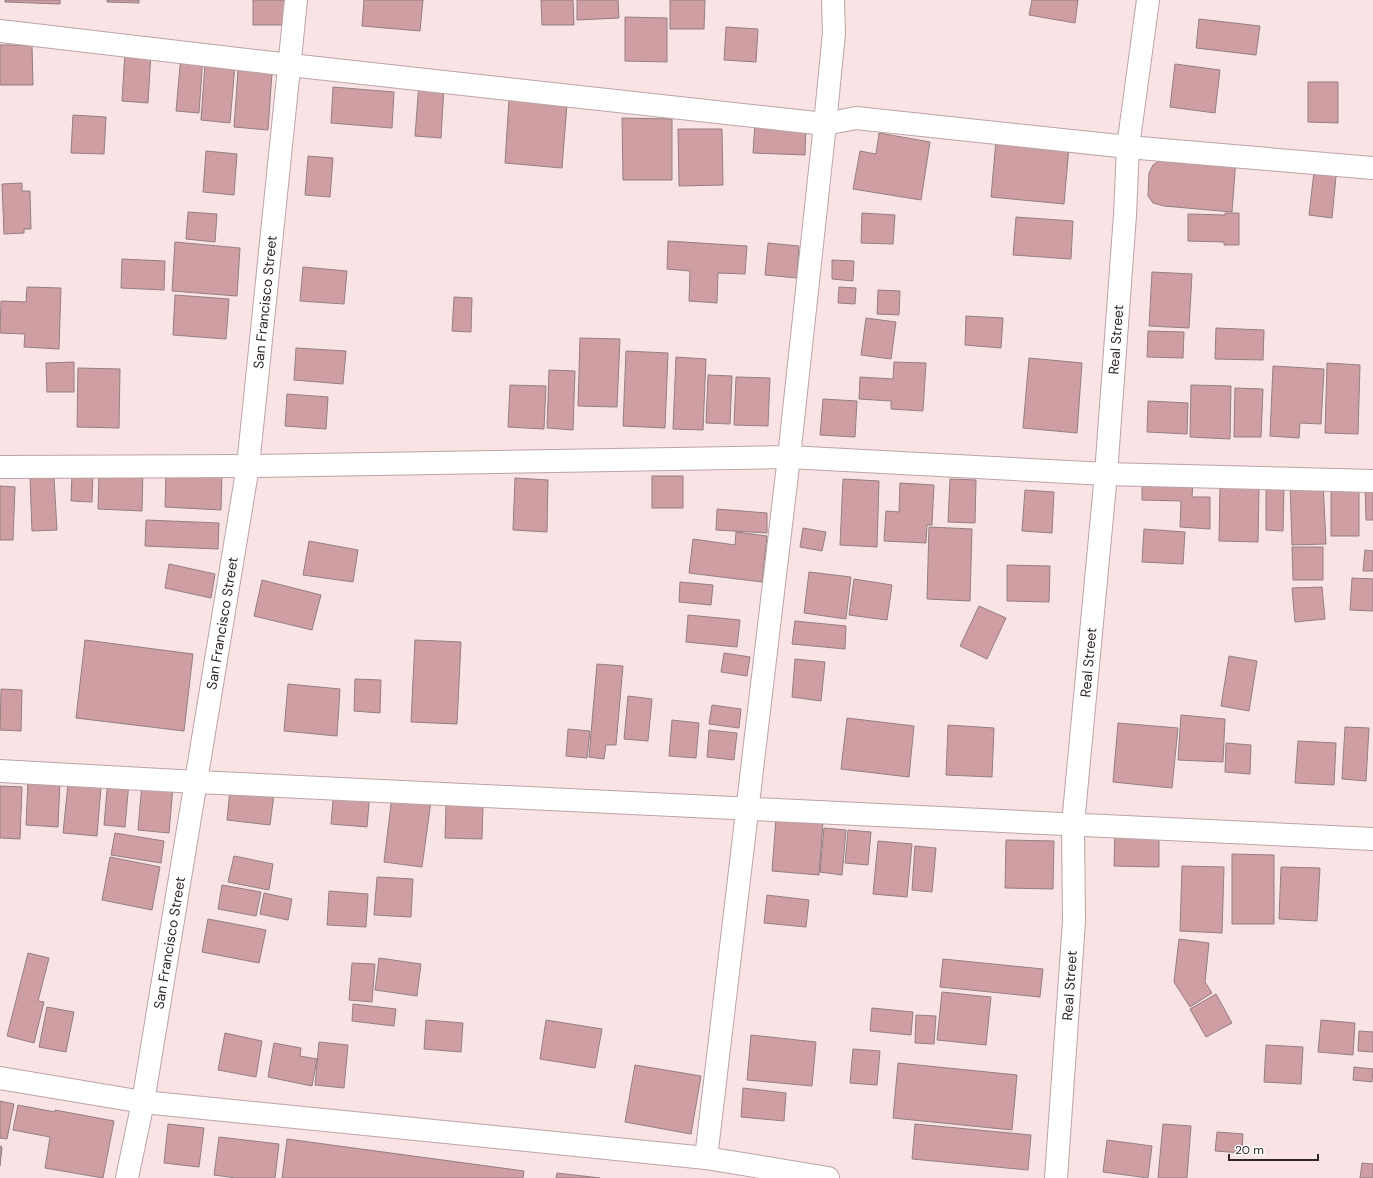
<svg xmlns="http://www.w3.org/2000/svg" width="1373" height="1178" viewBox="0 0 1373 1178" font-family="'DM Sans',sans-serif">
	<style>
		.building { fill: #ce9ea3; stroke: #947f81 }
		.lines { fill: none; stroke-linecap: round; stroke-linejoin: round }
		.street-casing { stroke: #baa4a6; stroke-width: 24 }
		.secondary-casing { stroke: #baa4a6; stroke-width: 24 }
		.street { stroke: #fff; stroke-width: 22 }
		.secondary { stroke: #fff; stroke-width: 22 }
		.labels { text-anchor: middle; stroke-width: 3.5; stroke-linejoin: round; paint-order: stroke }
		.street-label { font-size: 14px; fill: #2e2627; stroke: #fff }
	</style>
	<rect width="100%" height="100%" fill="#fae3e5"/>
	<g class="building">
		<path d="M 5,0 L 60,0 L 60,4 L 5,2 Z"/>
		<path d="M 107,0 L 139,0 L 139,3 L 107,2 Z"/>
		<rect x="253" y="0" width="33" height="25"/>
		<path d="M 364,0 L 423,0 L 420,31 L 362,26 Z"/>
		<path d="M 541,0 L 573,0 L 574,25 L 542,25 Z"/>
		<path d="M 577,0 L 618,0 L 619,18 L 577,20 Z"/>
		<path d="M 670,0 L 705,0 L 704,29 L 670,29 Z"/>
		<path d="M 1032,0 L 1078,0 L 1075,23 L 1029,15 Z"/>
		<path d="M 625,17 L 667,18 L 667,62 L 625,61 Z"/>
		<path d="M 1199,19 L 1260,26 L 1256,55 L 1196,48 Z"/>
		<path d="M 726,27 L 758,29 L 756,62 L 724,60 Z"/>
		<path d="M 0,45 L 32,45 L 33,85 L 0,85 Z"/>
		<path d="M 125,51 L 151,53 L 148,103 L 122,101 Z"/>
		<path d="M 181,55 L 203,56 L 199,113 L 176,111 Z"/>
		<path d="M 205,63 L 235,65 L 230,123 L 201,120 Z"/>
		<path d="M 1175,64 L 1220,70 L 1215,113 L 1170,107 Z"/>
		<path d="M 238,70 L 272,73 L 268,130 L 234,127 Z"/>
		<path d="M 1308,82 L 1338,82 L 1338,123 L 1308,122 Z"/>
		<path d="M 419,83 L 444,85 L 441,138 L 415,136 Z"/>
		<path d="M 333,87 L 394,92 L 392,128 L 331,123 Z"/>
		<path d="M 509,99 L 567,104 L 562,168 L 505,163 Z"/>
		<path d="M 73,115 L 106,117 L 104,154 L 71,153 Z"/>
		<path d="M 622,118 L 672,119 L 672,180 L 623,180 Z"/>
		<path d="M 755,122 L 806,124 L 805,155 L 753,153 Z"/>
		<path d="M 678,129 L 722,129 L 723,185 L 679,186 Z"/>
		<path d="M 879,133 L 930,142 L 921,200 L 853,189 L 860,151 L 876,154 Z"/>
		<path d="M 996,140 L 1069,147 L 1064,204 L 991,197 Z"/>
		<path d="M 206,151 L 237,154 L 234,195 L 203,192 Z"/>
		<path d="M 308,156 L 333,158 L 330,197 L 305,195 Z"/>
		<path d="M 1236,158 L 1232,212 L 1164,206 L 1153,203 L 1148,196 L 1149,173 L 1153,165 L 1159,161 Z"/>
		<path d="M 1315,163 L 1337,166 L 1332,218 L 1309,215 Z"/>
		<path d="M 22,183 L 22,191 L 30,191 L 31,229 L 24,229 L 24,233 L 4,234 L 2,184 Z"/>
		<path d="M 188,212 L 217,214 L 215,242 L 186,239 Z"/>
		<path d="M 862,213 L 895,215 L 893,244 L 861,243 Z"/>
		<path d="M 1225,213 L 1239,213 L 1239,245 L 1224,245 L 1224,242 L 1188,241 L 1188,214 L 1225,215 Z"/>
		<path d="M 1016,217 L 1073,221 L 1071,259 L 1013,255 Z"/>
		<path d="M 668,241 L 747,246 L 745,274 L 718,273 L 717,303 L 689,301 L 690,271 L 667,269 Z"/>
		<path d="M 175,242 L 240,248 L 237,296 L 172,291 Z"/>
		<path d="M 768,243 L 799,246 L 797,278 L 765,275 Z"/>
		<path d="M 122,259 L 165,261 L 164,290 L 121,288 Z"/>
		<path d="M 832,260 L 854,261 L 853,281 L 832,279 Z"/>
		<path d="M 303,267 L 347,271 L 344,304 L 300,301 Z"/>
		<path d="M 1152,272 L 1192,274 L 1189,328 L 1149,326 Z"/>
		<path d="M 27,287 L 61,288 L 59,349 L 24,347 L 25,334 L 0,333 L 1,301 L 26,302 Z"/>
		<path d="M 839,287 L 856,288 L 855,304 L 838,303 Z"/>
		<path d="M 878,290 L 900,291 L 899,315 L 877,314 Z"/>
		<path d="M 175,295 L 229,299 L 226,339 L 173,335 Z"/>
		<path d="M 454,297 L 472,298 L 471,332 L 452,331 Z"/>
		<path d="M 966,316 L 1003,318 L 1001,348 L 965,345 Z"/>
		<path d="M 866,318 L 896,322 L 891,359 L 861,355 Z"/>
		<path d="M 1216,328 L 1264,330 L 1263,360 L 1215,359 Z"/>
		<path d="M 1148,331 L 1184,332 L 1183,358 L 1147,357 Z"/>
		<path d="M 580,338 L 620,339 L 617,407 L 578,406 Z"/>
		<path d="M 296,348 L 346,351 L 343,384 L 294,380 Z"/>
		<path d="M 626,351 L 668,353 L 665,428 L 623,426 Z"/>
		<path d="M 676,357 L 706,359 L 703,430 L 673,429 Z"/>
		<path d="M 1029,358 L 1082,363 L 1077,433 L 1023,428 Z"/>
		<path d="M 74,362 L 74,392 L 47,392 L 46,363 Z"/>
		<path d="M 894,362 L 926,363 L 923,411 L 891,409 L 891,401 L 859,399 L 860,377 L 893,379 Z"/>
		<path d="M 1327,363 L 1360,365 L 1358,434 L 1325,433 Z"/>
		<path d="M 1273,366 L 1324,369 L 1321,424 L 1300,423 L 1299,438 L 1270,436 Z"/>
		<path d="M 78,368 L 120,369 L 119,428 L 77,427 Z"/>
		<path d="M 549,370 L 575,371 L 573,430 L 547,428 Z"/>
		<path d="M 708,375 L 732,376 L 730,424 L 706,423 Z"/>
		<path d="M 736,377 L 770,378 L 768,426 L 734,425 Z"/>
		<path d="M 510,385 L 546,386 L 544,429 L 508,427 Z"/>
		<path d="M 1191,385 L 1231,386 L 1230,439 L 1190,437 Z"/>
		<path d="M 1235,388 L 1263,389 L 1261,437 L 1234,437 Z"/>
		<path d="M 287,394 L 328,397 L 326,429 L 285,426 Z"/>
		<path d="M 823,399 L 857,401 L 855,437 L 820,435 Z"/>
		<path d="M 1148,401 L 1188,403 L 1187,434 L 1147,432 Z"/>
		<path d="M 143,470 L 142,511 L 98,509 L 99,474 Z"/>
		<path d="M 166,472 L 222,474 L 221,510 L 165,507 Z"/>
		<path d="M 72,473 L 93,474 L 92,502 L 71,501 Z"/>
		<rect x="652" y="476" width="31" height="32"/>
		<path d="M 54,477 L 57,530 L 32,531 L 30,478 Z"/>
		<path d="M 515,478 L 548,480 L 547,532 L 513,530 Z"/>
		<path d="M 1142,478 L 1193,480 L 1192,497 L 1210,497 L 1210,529 L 1180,527 L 1181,501 L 1142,500 Z"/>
		<path d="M 843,479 L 879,481 L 877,547 L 840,545 Z"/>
		<path d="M 950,479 L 976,480 L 975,523 L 948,522 Z"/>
		<path d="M 1323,481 L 1326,544 L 1292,545 L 1290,482 Z"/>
		<path d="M 1359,481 L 1359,536 L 1331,536 L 1331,482 Z"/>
		<path d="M 900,483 L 934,485 L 932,525 L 927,525 L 926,543 L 884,541 L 886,511 L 899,512 Z"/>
		<path d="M 1266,484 L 1284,485 L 1283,531 L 1266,530 Z"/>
		<path d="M 1365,484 L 1373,484 L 1373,520 L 1366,520 Z"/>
		<path d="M 0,486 L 15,487 L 13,540 L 0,540 Z"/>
		<path d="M 1220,486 L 1259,487 L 1258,542 L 1219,541 Z"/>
		<path d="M 1025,490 L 1054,492 L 1052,533 L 1022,531 Z"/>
		<path d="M 717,509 L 767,513 L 767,533 L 716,530 Z"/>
		<path d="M 146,520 L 219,523 L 218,549 L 145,546 Z"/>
		<path d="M 929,527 L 972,529 L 970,601 L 927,599 Z"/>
		<path d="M 803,528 L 826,532 L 822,551 L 800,547 Z"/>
		<path d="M 1144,529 L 1185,532 L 1183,564 L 1142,562 Z"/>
		<path d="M 736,532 L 767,536 L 762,582 L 689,573 L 693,539 L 735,545 Z"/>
		<path d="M 309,541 L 358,550 L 353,582 L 303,575 Z"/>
		<path d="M 1292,547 L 1323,547 L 1323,580 L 1293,580 Z"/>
		<path d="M 1365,550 L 1373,551 L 1373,571 L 1363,571 Z"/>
		<path d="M 169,564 L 215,574 L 211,598 L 165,588 Z"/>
		<path d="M 1007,565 L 1050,566 L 1049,602 L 1007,601 Z"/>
		<path d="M 809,572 L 851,577 L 846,619 L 804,613 Z"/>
		<path d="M 1352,578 L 1373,579 L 1373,611 L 1350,610 Z"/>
		<path d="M 854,579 L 892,585 L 887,620 L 849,615 Z"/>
		<path d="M 262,580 L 321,595 L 312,630 L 254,616 Z"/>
		<path d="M 680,582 L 713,585 L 711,605 L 679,602 Z"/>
		<path d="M 1322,587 L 1325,619 L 1295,622 L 1292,588 Z"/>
		<path d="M 979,606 L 1006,618 L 987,659 L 960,646 Z"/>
		<path d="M 688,615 L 740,620 L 737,647 L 686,642 Z"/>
		<path d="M 795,621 L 846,626 L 845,649 L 792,644 Z"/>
		<path d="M 85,640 L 193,654 L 184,731 L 76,718 Z"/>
		<path d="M 415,640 L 461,642 L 457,724 L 411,722 Z"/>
		<path d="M 724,653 L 750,657 L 747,676 L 721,672 Z"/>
		<path d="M 1229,656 L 1257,661 L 1249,711 L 1221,706 Z"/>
		<path d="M 795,659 L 825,662 L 821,701 L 792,697 Z"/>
		<path d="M 597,664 L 623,666 L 616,745 L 606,745 L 604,759 L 589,757 Z"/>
		<path d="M 355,679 L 381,680 L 380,713 L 354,711 Z"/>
		<path d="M 288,684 L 340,689 L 337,736 L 284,731 Z"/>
		<path d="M 1,689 L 22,690 L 21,731 L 0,730 Z"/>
		<path d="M 628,696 L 652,699 L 648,741 L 624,739 Z"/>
		<path d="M 712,705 L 741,709 L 739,728 L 709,724 Z"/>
		<path d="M 1181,715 L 1225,719 L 1223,762 L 1178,760 Z"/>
		<path d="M 847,718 L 914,726 L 909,777 L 841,769 Z"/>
		<path d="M 672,720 L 699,723 L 696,758 L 669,756 Z"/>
		<path d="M 1118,723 L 1178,728 L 1172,788 L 1113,782 Z"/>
		<path d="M 948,725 L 994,728 L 992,777 L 946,775 Z"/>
		<path d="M 1345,727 L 1369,728 L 1366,781 L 1342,779 Z"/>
		<path d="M 568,729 L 590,731 L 587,758 L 566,756 Z"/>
		<path d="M 709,730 L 737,733 L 734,760 L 707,757 Z"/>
		<path d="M 1298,741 L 1336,743 L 1334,785 L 1295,783 Z"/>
		<path d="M 1226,743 L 1251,745 L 1250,774 L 1225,772 Z"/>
		<path d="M 108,779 L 129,782 L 125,827 L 104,825 Z"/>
		<path d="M 28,781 L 60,782 L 58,827 L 26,825 Z"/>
		<path d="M 142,783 L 173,787 L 169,833 L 138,830 Z"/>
		<path d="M 68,784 L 101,787 L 97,836 L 63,833 Z"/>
		<path d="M 0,786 L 22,787 L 20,839 L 0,838 Z"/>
		<path d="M 230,789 L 274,794 L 270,825 L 227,820 Z"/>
		<path d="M 334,789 L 370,792 L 367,827 L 331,824 Z"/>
		<path d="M 392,796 L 431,801 L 422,867 L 384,862 Z"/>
		<path d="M 446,805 L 483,806 L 482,839 L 445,838 Z"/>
		<path d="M 776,818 L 823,822 L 819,875 L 772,871 Z"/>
		<path d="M 824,828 L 846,830 L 842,875 L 820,872 Z"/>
		<path d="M 848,830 L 871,832 L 868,865 L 845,863 Z"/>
		<path d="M 1115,832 L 1159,832 L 1159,867 L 1114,866 Z"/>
		<path d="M 115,833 L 164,841 L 161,863 L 111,855 Z"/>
		<path d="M 1006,840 L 1054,841 L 1053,889 L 1005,888 Z"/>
		<path d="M 878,841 L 912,844 L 907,897 L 873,894 Z"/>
		<path d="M 915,846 L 936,848 L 932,892 L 912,890 Z"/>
		<path d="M 1232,854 L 1274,855 L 1274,924 L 1232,924 Z"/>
		<path d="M 234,856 L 273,864 L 269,890 L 228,882 Z"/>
		<path d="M 110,857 L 160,867 L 152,910 L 102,900 Z"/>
		<path d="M 1182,866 L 1224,867 L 1222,933 L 1180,931 Z"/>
		<path d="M 1281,867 L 1320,868 L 1317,921 L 1279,919 Z"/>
		<path d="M 377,877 L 413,879 L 411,917 L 374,915 Z"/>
		<path d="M 222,885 L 261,892 L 256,916 L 218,909 Z"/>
		<path d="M 329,891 L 368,894 L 366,927 L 327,925 Z"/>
		<path d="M 264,893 L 292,899 L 288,920 L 260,914 Z"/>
		<path d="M 767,895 L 809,900 L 806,927 L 764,923 Z"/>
		<path d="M 208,919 L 266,930 L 259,963 L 202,952 Z"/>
		<path d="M 1179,939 L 1209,943 L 1205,982 L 1212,993 L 1190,1007 L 1174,982 Z"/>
		<path d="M 28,953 L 49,958 L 38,1001 L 44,1002 L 34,1043 L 7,1036 Z"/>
		<path d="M 379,958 L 421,964 L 417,996 L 375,990 Z"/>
		<path d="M 943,959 L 1043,969 L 1040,997 L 940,987 Z"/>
		<path d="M 352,963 L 375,964 L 372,1002 L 349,1000 Z"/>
		<path d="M 942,992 L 991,997 L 986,1045 L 937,1040 Z"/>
		<path d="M 1216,994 L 1232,1023 L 1206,1037 L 1190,1009 Z"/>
		<path d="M 353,1004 L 396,1009 L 394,1026 L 352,1021 Z"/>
		<path d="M 47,1007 L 74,1012 L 66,1052 L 39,1047 Z"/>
		<path d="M 872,1008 L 913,1012 L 911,1035 L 870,1031 Z"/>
		<path d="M 916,1015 L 936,1016 L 934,1044 L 915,1043 Z"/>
		<path d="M 426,1020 L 463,1023 L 461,1052 L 424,1049 Z"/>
		<path d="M 546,1020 L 602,1029 L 595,1068 L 540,1059 Z"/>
		<path d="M 1321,1020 L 1355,1023 L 1353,1055 L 1318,1052 Z"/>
		<path d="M 1359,1031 L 1373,1032 L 1373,1052 L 1358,1051 Z"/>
		<path d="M 225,1033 L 262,1041 L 256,1077 L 218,1070 Z"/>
		<path d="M 751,1035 L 816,1042 L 812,1086 L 747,1080 Z"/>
		<path d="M 319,1042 L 348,1045 L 344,1088 L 315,1085 Z"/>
		<path d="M 274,1043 L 301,1048 L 300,1056 L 317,1059 L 312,1086 L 268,1077 Z"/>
		<path d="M 1266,1045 L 1303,1047 L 1301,1084 L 1264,1082 Z"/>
		<path d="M 853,1049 L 880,1051 L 877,1085 L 850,1083 Z"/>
		<path d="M 898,1063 L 1017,1075 L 1012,1130 L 893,1118 Z"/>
		<path d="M 635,1065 L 701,1076 L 691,1134 L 625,1122 Z"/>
		<path d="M 1354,1067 L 1373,1069 L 1372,1082 L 1353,1080 Z"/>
		<path d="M 743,1088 L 786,1093 L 784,1121 L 741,1117 Z"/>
		<path d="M 0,1101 L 14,1104 L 7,1139 L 0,1138 Z"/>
		<path d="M 18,1105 L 55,1112 L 55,1110 L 114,1121 L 103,1178 L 45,1168 L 50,1137 L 13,1130 Z"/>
		<path d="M 168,1124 L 204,1128 L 199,1167 L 164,1163 Z"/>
		<path d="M 915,1124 L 1031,1135 L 1028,1170 L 912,1159 Z"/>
		<path d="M 1163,1124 L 1191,1126 L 1187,1178 L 1158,1178 Z"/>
		<path d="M 1217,1132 L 1243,1134 L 1242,1153 L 1215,1151 Z"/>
		<path d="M 219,1137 L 279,1144 L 275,1178 L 236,1178 L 214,1175 Z"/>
		<path d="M 287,1139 L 524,1171 L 523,1178 L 282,1178 Z"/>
		<path d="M 1107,1140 L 1152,1146 L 1148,1178 L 1103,1172 Z"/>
		<path d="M 0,1146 L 2,1147 L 0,1166 Z"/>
		<path d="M 1362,1163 L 1373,1164 L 1373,1178 L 1360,1178 Z"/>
		<path d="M 557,1173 L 600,1178 L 556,1178 Z"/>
	</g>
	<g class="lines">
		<defs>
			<g id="street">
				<path d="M 0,31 L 290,65 L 825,124 L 856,118 L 1128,147 L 1373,168"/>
				<path d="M 0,467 L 248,466 L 789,457 L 1106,474 L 1373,481"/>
				<path d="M 0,771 L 197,782 L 1373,839"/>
				<path d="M 0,1078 L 143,1102 L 706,1158 L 828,1178"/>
				<path d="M 706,1158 L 789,457 L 825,124 L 834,33 L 833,0"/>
				<path id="s1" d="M 127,1178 L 143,1102 L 248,466 L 296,0"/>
			</g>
			<g id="secondary">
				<path id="s2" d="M 1056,1178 L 1074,921 L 1073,824 L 1106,474 L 1125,215 L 1128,147 L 1148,0"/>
			</g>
		</defs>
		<use href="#street" class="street-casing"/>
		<use href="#secondary" class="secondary-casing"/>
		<use href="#street" class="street"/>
		<use href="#secondary" class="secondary"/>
	</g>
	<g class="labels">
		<g class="street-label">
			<text dy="5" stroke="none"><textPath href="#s1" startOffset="887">San Francisco Street</textPath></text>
			<text dy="5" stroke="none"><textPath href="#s2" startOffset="841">Real Street</textPath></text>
			<text dy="5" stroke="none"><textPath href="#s1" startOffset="563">San Francisco Street</textPath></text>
			<text dy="5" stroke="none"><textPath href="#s2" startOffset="517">Real Street</textPath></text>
			<text dy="5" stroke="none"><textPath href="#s1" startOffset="239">San Francisco Street</textPath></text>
			<text dy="5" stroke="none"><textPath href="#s2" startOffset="193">Real Street</textPath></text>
		</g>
	</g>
	<path d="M1229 1154v6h89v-6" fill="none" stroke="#2e2627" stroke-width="2"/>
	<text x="1235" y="1154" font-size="12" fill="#2e2627" stroke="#ffffff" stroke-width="3" paint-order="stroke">20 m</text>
</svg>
